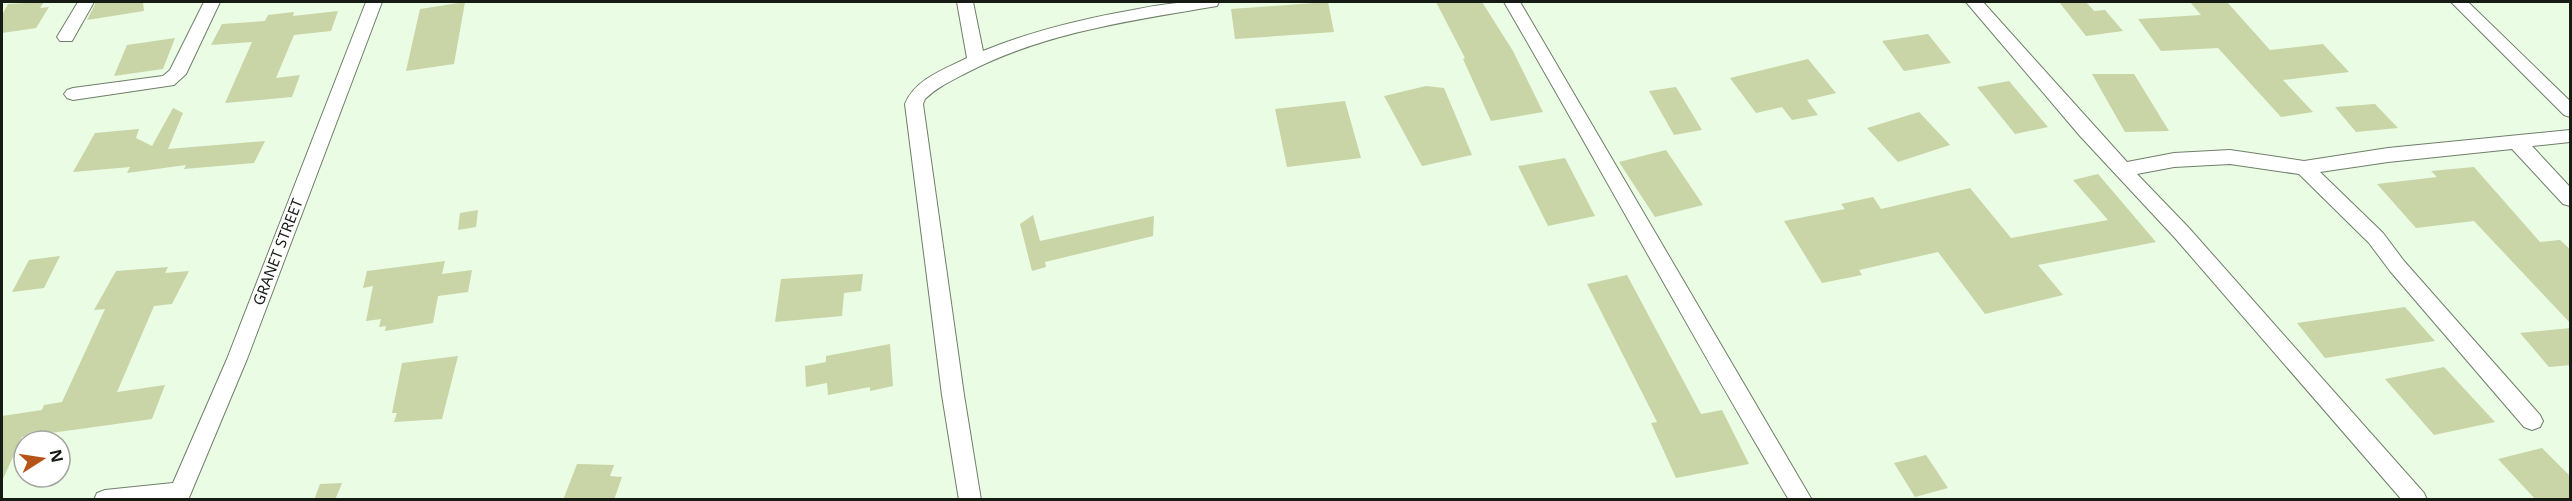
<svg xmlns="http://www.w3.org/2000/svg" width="2572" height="501" viewBox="0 0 2572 501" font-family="'Noto Sans',sans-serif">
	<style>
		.building { fill: #c9d5a6 }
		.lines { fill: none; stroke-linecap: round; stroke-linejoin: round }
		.minor-casing { stroke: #6f7f69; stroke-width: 2 }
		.minor { fill: #fff; fill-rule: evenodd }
		.labels { text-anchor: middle; stroke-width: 5; stroke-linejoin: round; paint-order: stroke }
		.street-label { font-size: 15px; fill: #161c14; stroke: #fff }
	</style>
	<rect width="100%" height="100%" fill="#eafce3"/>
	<g class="building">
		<path d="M 44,2 L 40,8 L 49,7 L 36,28 L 2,33 L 2,15 L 8,4 Z"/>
		<path d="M 96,2 L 143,2 L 144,11 L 87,20 Z"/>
		<path d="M 465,2 L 454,64 L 406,71 L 420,9 Z"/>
		<path d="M 1328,2 L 1334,32 L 1235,39 L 1231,9 Z"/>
		<path d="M 1436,2 L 1482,2 L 1513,51 L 1543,112 L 1491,121 L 1463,59 L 1465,58 Z"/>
		<path d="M 2059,2 L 2086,2 L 2094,11 L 2105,10 L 2123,31 L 2086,36 Z"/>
		<path d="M 2190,2 L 2227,2 L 2270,50 L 2323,44 L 2349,72 L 2283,80 L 2313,112 L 2281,117 L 2218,48 L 2161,51 L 2138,19 L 2201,15 Z"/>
		<path d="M 338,11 L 331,31 L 294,35 L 276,78 L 300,75 L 292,97 L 225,103 L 252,42 L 211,45 L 222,24 L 265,21 L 268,15 L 294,12 L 293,16 Z"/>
		<path d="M 1928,34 L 1951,63 L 1904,71 L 1882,41 Z"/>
		<path d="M 175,38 L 163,69 L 114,76 L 127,45 Z"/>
		<path d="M 1808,59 L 1836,93 L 1807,100 L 1818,115 L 1792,120 L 1782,107 L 1756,113 L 1730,78 Z"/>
		<path d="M 2092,74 L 2134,74 L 2169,131 L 2125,132 Z"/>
		<path d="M 2009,81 L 2048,127 L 2015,134 L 1977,87 Z"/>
		<path d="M 1426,86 L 1444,88 L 1472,155 L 1422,166 L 1384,96 Z"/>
		<path d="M 1676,87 L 1702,130 L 1674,135 L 1649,91 Z"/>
		<path d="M 1345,101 L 1361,158 L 1287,167 L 1275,109 Z"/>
		<path d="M 2375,104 L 2398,128 L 2356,132 L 2335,107 Z"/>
		<path d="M 173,108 L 183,113 L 168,149 L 265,141 L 254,163 L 184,169 L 186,165 L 127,173 L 130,167 L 73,172 L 95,133 L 139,129 L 136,138 L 152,146 Z"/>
		<path d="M 1919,112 L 1950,145 L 1898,162 L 1867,128 Z"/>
		<path d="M 1666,150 L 1703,205 L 1655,217 L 1619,162 Z"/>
		<path d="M 1565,158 L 1595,216 L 1548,226 L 1518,166 Z"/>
		<path d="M 2474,167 L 2540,242 L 2560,240 L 2571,250 L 2571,324 L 2474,221 L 2416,228 L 2377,184 L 2437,177 L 2431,171 Z"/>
		<path d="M 2098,174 L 2156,242 L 2038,265 L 2063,295 L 1985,314 L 1938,252 L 1859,270 L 1862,275 L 1822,283 L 1784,221 L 1845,209 L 1841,204 L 1873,197 L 1881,209 L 1970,188 L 2011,238 L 2108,220 L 2073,180 Z"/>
		<path d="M 478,210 L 476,227 L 458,230 L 460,213 Z"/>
		<path d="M 1033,215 L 1040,241 L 1154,216 L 1153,236 L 1045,262 L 1046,267 L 1032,271 L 1020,224 Z"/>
		<path d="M 60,256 L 44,288 L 12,292 L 29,260 Z"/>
		<path d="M 445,261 L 442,274 L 472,270 L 468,292 L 438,296 L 433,323 L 385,331 L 386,326 L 379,327 L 381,319 L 366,321 L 373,286 L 363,288 L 367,271 Z"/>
		<path d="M 168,267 L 165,273 L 189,271 L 172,304 L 154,306 L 117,392 L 165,385 L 152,419 L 22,437 L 2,481 L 2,416 L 42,410 L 44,405 L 62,402 L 105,309 L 94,310 L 116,271 Z"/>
		<path d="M 863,274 L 861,291 L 844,293 L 842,316 L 775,322 L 781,279 Z"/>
		<path d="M 1627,275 L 1701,414 L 1722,410 L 1749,464 L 1676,478 L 1651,423 L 1657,422 L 1587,284 Z"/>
		<path d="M 2405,307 L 2435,341 L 2325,358 L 2297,323 Z"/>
		<path d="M 2571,328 L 2571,365 L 2549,367 L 2520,333 Z"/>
		<path d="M 890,344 L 893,386 L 870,391 L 870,387 L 828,395 L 827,383 L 806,387 L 805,366 L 826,362 L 826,356 Z"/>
		<path d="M 458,356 L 442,419 L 394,422 L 397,413 L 392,413 L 402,363 Z"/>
		<path d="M 2444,367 L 2495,422 L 2434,435 L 2385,379 Z"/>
		<path d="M 2542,448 L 2571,477 L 2571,500 L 2536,500 L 2498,459 Z"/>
		<path d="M 1926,455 L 1948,488 L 1915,497 L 1894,463 Z"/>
		<path d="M 577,464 L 614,465 L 610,476 L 622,477 L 614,500 L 563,500 Z"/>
		<path d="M 342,483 L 335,500 L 314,500 L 320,484 Z"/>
	</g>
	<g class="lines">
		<defs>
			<g id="minor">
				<path d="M 78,2 L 94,2 L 72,41 L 60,41 L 57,37 Z"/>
				<path d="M 204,2 L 220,2 L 186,74 L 174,85 L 73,100 L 67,98 L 64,94 L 67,90 L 73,88 L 163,76 L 170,70 Z"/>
				<path d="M 366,2 L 382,2 L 247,359 L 188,500 L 94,500 L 97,493 L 105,490 L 173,483 L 227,359 Z"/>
				<path d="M 957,2 L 973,2 L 983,51 C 1032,31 1082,19 1133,10 C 1161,4 1191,0 1219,2 L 1217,6 L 1211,7 C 1128,21 1044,33 968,72 C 953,80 937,87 925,99 L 923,104 L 964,395 L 981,500 L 959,500 L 942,395 L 905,104 C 915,79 945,69 967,58 Z"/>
				<path d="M 1504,2 L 1520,2 L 1812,500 L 1789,500 C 1691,335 1600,167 1504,2 Z"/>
				<path d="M 1966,2 L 1983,2 L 2127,162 L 2174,153 L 2230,150 L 2304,161 L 2388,148 L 2570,130 L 2570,142 L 2532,146 L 2570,187 L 2570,206 L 2563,204 L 2512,149 L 2388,162 L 2320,172 L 2383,233 L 2404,261 L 2540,415 L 2543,421 L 2540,427 L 2532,430 L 2524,427 L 2390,271 L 2369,243 L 2299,174 L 2230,164 L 2174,167 L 2137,174 L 2189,228 L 2424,493 L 2427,500 L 2402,500 L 2175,238 L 2080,136 Z"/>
				<path d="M 2451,2 L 2468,2 L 2570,101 L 2570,117 L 2564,115 Z"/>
			</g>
		</defs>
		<use href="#minor" class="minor-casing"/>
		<use href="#minor" class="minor"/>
	</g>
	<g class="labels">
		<g class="street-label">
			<text transform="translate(278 252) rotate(-69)" y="5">GRANET STREET</text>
		</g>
	</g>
	<rect width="2572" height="501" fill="none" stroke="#161c14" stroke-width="6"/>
	<g transform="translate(42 459) rotate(78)"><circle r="28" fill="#ffffff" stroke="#a2a4a1" stroke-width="1.5"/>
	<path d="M0-4.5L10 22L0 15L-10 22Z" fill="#b55318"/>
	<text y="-9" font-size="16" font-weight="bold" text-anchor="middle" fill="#161c14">N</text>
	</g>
</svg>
